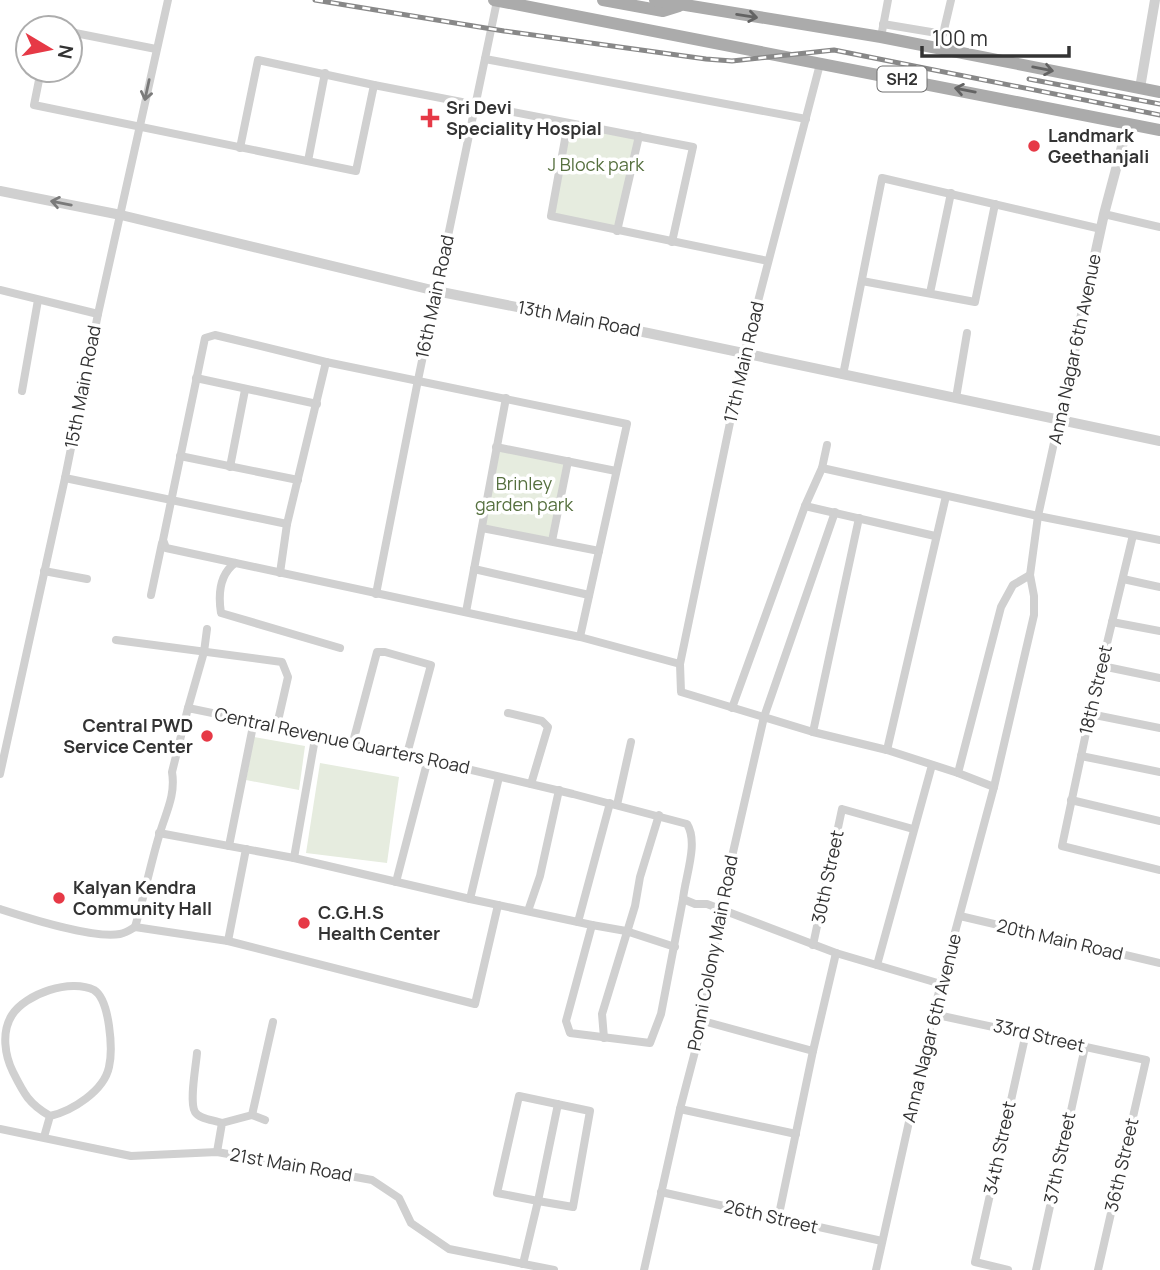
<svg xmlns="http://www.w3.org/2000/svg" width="1160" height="1270" viewBox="0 0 1160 1270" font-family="Manrope,sans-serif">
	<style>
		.green { fill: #e6ecdf }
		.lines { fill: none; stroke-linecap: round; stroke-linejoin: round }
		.minor { stroke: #d0d0d0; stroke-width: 8 }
		.tertiary { stroke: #d0d0d0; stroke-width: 10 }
		.primary { stroke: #ababab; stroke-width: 12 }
		.rail-casing { stroke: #888; stroke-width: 5 }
		.rail { stroke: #fff; stroke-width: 2.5; stroke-dasharray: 8; stroke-linecap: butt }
		.oneway { stroke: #636363 }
		.oneway2 { stroke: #7a7a7a }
		.poi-dot { fill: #e63946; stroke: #fff; stroke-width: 2.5 }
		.labels { text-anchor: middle; stroke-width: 7; stroke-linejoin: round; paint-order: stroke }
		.shield { fill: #fff; stroke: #707070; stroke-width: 2 }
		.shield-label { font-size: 16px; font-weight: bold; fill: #333 }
		.poi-label { font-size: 18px; font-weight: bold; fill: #333; stroke: #fff; text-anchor: start }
		.park-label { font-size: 18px; fill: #56703f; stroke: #fff }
		.street-label { font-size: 18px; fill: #333; stroke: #fff }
	</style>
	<rect width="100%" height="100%" fill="#fff"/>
	<g class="green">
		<path d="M 568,123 L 639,136 L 617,231 L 551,216 Z"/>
		<path d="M 496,447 L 568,461 L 552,541 L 482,528 Z"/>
		<path d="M 254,737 L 305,746 L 299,790 L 246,780 Z"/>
		<path d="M 320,763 L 399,777 L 387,863 L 306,853 Z"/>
	</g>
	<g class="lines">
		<g class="minor">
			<path d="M 883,24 L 943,34 L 951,0"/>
			<path d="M 70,32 L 156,49"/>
			<path d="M 881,37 L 888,0"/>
			<path d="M 485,59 L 806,119"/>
			<path d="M 41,70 L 34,105 L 356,171 L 374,85"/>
			<path d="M 568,123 L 551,216 L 768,261"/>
			<path d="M 240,148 L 258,60 L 374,85 L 693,147 L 672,242"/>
			<path d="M 308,161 L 325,73"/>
			<path d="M 1104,214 L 1160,227"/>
			<path d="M 617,231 L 639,136"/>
			<path d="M 862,281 L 975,302 L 995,204"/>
			<path d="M 0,290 L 98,314"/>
			<path d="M 930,293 L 951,193"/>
			<path d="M 843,375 L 882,178 L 1101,229"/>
			<path d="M 196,378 L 317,404"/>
			<path d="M 22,391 L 38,300"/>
			<path d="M 956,398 L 967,333"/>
			<path d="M 496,447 L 616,471"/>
			<path d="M 180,456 L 298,480"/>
			<path d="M 230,467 L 245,390"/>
			<path d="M 822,468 L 827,445"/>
			<path d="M 65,478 L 287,524"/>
			<path d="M 805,506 L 935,536"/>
			<path d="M 482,528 L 599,551"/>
			<path d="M 1133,535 L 1090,714 L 1062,846 L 1160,870"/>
			<path d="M 552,541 L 568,461"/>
			<path d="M 235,563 C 219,575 218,594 221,613 L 340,648"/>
			<path d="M 474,569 L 589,595"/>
			<path d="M 44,571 L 87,579"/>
			<path d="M 280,573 L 287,524 L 326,362"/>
			<path d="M 1123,579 L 1160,587"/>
			<path d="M 376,594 L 418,380 L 497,1"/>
			<path d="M 151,595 L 162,543"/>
			<path d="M 466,612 L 506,398"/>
			<path d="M 1112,622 L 1160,631"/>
			<path d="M 580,637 L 627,424 L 326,362 L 215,335 L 205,338 L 163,540 L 166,548 L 580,637 L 680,664 L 681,692 L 813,732 L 887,750 L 958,773"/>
			<path d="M 116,640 L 282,662 L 288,677 L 277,725"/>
			<path d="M 680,664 L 744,355 L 820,64"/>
			<path d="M 1102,666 L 1160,678"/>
			<path d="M 188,708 L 204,652 L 207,629"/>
			<path d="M 732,708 L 805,506 L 822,468 L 1038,516 L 1160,540"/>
			<path d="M 508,713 L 542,721 L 548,727 L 531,784"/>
			<path d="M 1090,714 L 1160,728"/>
			<path d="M 813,732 L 859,518"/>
			<path d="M 353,742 L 377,652 L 385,652 L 431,665 L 407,754"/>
			<path d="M 887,750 L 946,496"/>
			<path d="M 1081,756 L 1160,772"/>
			<path d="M 0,774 L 65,478 L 98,314 L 168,0"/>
			<path d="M 994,787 L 1034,615 L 1034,596 L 1030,575"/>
			<path d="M 1071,800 L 1160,821"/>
			<path d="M 617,805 L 631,742"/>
			<path d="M 159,833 L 294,858 L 470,899 L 499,777"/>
			<path d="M 229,846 L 254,721"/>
			<path d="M 294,858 L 316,733"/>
			<path d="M 396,882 L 428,759"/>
			<path d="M 470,899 L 592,925 L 566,1021 L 570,1033 L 650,1043 L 661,1014 L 683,899"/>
			<path d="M 0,909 C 28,918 93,939 120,934 C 126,933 130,930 135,927 C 144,897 150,866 159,836 C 165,814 176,796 172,772 L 188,708 L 353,742 L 573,794 L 687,824 C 699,843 685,877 683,899 L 695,904 L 707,904 L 836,953 L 941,984"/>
			<path d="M 528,911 L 540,876 L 559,790"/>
			<path d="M 960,916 L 1160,963"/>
			<path d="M 578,922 L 610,803"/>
			<path d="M 592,925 L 626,931 L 675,947"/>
			<path d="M 135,927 L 228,941 L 246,849"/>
			<path d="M 228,941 L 475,1004 L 498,905"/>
			<path d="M 813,945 L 842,809 L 913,829"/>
			<path d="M 877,965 L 932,765"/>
			<path d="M 933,1014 L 1146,1060 L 1098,1270"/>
			<path d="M 703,1021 L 813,1051"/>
			<path d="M 604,1038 L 602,1014 L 635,906 L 640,877 L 659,815"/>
			<path d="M 197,1053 C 196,1066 189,1102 195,1112 C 199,1119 214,1120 222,1123"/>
			<path d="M 680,1109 L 796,1134"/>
			<path d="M 252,1115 L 265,1120"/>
			<path d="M 0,1129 L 131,1156 L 217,1152 L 372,1180 L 399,1198 L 411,1223 L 449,1249 L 554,1270"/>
			<path d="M 44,1137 L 50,1116 C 29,1104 24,1094 13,1072 C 5,1056 1,1032 12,1015 C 25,994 71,978 94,990 C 110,1000 113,1050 109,1067 C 104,1091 72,1111 50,1116"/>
			<path d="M 217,1152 L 222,1123 L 252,1115 L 273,1022"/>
			<path d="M 661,1192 L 882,1241"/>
			<path d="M 778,1219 L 813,1051 L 836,953"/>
			<path d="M 523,1264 L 538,1201 L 573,1207 L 590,1111 L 519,1096 L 497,1193 L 538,1201 L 558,1104"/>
			<path d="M 644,1270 L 680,1109 L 703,1021 L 720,909 L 764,717 L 835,512"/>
			<path d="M 876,1270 L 933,1014 L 994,787 L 958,773 L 1001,607 L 1013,585 L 1030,575 L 1038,516 L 1059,420"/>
			<path d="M 1008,1270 L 975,1262 L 1026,1033"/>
			<path d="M 1036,1270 L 1085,1047"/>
		</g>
		<g class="tertiary">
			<path d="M 1140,88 L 1155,0"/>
			<path d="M 0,191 L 121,215 L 436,291 L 648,333 L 1160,441"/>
			<path d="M 1059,420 L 1104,214 L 1128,124"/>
		</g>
		<g class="primary">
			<path d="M 494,0 L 1160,130"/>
			<path d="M 603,0 L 663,11 L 679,6"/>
			<path d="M 655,0 L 881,37 L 1160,92"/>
		</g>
		<defs>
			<g id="rail">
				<path d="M 315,0 L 504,31 L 706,59 L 732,61 L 834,50 L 1160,115"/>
				<path d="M 1029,79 L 1160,104"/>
			</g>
		</defs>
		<use href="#rail" class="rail-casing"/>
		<use href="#rail" class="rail"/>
	</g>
	<defs><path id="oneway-shaft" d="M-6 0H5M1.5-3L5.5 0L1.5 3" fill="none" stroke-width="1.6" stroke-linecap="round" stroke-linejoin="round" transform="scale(1.75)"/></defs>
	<g class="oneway">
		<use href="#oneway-shaft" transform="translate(747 16) rotate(9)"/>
		<use href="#oneway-shaft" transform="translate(1043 69) rotate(11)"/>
		<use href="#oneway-shaft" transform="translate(965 90) rotate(-169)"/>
	</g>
	<g class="oneway2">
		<use href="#oneway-shaft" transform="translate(147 90) rotate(102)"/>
		<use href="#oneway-shaft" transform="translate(61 203) rotate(-169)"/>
	</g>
	<g class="poi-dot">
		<path d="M426.5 107.5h7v7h7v7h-7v7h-7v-7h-7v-7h7z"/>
		<circle cx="1034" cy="146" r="7"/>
		<circle cx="207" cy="736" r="7"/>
		<circle cx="59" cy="898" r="7"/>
		<circle cx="304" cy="923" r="7"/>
	</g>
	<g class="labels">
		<rect class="shield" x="877.5" y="66.5" width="49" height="25" rx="5"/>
		<g class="shield-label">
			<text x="902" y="85">SH2</text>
		</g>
		<g class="poi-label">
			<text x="446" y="114">Sri Devi<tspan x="446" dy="21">Speciality Hospial</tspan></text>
			<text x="1048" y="142">Landmark<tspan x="1048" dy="21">Geethanjali</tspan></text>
			<text x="193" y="732" text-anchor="end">Central PWD<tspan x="193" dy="21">Service Center</tspan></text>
			<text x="73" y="894">Kalyan Kendra<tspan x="73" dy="21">Community Hall</tspan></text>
			<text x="318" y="919">C.G.H.S<tspan x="318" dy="21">Health Center</tspan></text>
		</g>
		<g class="park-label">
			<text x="596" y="171">J Block park</text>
			<text x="524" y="490">Brinley<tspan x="524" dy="21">garden park</tspan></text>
		</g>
		<g class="street-label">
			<text transform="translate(435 297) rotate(-78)" y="6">16th Main Road</text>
			<text transform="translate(579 319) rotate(11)" y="6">13th Main Road</text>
			<text transform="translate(1075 349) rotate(-78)" y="6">Anna Nagar 6th Avenue</text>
			<text transform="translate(744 362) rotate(-77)" y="6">17th Main Road</text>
			<text transform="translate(83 387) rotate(-79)" y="6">15th Main Road</text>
			<text transform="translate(1096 690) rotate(-77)" y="6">18th Street</text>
			<text transform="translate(342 741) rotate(12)" y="6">Central Revenue Quarters Road</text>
			<text transform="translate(828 877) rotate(-78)" y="6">30th Street</text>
			<text transform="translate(1060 940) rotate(13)" y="6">20th Main Road</text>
			<text transform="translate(713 953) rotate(-79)" y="6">Ponni Colony Main Road</text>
			<text transform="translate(932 1028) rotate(-76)" y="6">Anna Nagar 6th Avenue</text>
			<text transform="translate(1039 1036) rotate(13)" y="6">33rd Street</text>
			<text transform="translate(1000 1148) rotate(-78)" y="6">34th Street</text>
			<text transform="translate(1060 1158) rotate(-78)" y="6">37th Street</text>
			<text transform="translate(291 1165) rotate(10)" y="6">21st Main Road</text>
			<text transform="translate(1122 1165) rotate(-77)" y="6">36th Street</text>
			<text transform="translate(771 1217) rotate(13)" y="6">26th Street</text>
		</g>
	</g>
	<g transform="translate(49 49) rotate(100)"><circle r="33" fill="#ffffff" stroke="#adadad" stroke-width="2"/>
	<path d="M0-5L12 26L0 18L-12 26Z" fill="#e63946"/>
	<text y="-10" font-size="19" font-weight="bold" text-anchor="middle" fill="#333333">N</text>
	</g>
	<path d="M922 46v10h147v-10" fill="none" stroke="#333333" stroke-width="3.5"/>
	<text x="932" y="46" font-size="21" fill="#333333" stroke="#ffffff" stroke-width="5" paint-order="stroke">100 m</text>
</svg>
